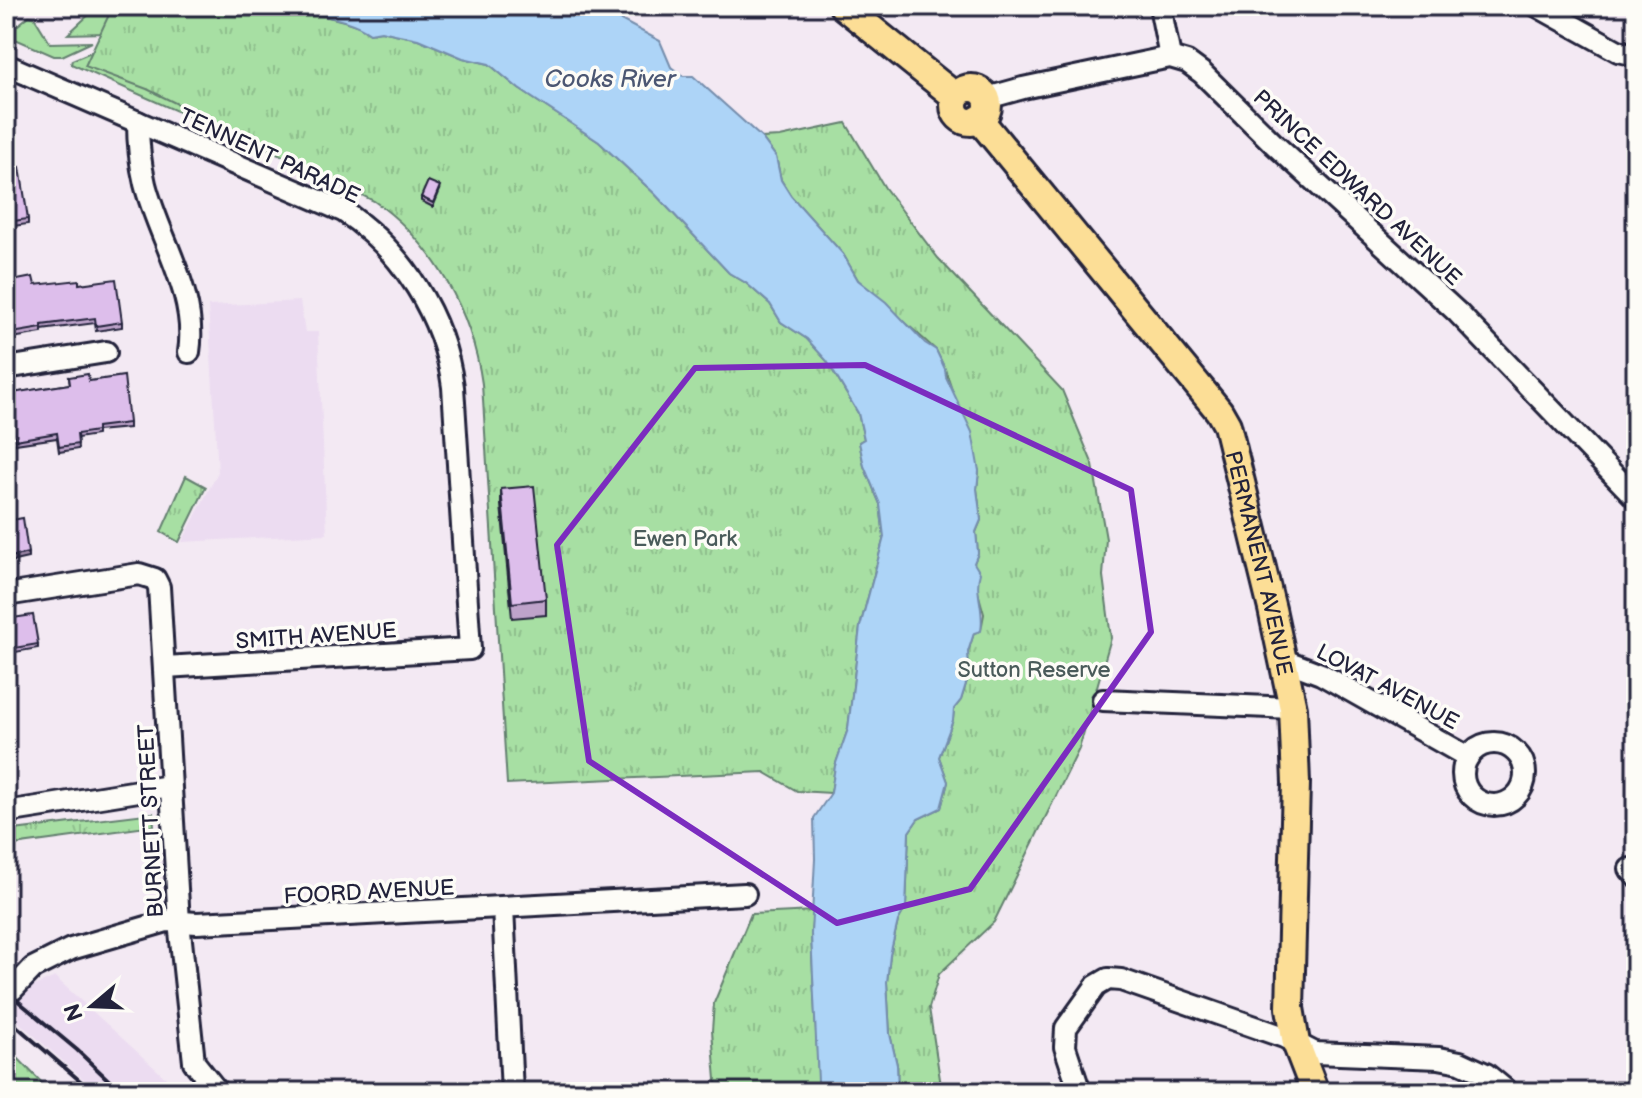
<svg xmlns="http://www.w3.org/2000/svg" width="1642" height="1098" viewBox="0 0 1642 1098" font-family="'Balsamiq Sans',sans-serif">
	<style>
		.built { fill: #ecdcf1 }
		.grass { fill: #a7dfa3; stroke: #64806f; stroke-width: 2 }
		.park { fill: url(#park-tufts); stroke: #64806f; stroke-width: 2 }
		.water { fill: #add4f7; stroke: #758dac; stroke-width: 2 }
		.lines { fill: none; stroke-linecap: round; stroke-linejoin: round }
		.minor-casing { stroke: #22223b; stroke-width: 26 }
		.major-casing { stroke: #22223b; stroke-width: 32 }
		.minor { stroke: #fdfcf7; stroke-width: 20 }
		.major { stroke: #fcde96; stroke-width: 26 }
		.rail { stroke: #22223b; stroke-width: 4 }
		.wall { fill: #bea3ca; stroke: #22223b; stroke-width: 2 }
		.shaded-wall { fill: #9b85a4; stroke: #22223b; stroke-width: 2 }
		.building { fill: #ddbeeb; stroke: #22223b; stroke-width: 2 }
		.marked { fill: none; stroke: #7b2cbf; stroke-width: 6; stroke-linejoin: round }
		.labels { text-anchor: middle; stroke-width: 7; stroke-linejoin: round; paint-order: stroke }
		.street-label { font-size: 22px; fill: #22223b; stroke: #fdfcf7 }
		.park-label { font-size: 22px; fill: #4a5b5a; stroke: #fdfcf7 }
		.water-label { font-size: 24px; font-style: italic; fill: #4c5773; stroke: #fdfcf7 }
	</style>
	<defs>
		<pattern id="park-tufts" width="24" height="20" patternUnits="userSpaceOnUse" patternTransform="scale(2)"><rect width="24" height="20" fill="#a7dfa3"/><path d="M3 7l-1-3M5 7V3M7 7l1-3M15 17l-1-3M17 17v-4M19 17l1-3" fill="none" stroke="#8fbf8d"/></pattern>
	</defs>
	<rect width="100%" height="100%" fill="#f3e9f3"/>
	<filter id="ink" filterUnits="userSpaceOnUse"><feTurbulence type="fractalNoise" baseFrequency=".0125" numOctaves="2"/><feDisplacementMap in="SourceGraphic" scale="16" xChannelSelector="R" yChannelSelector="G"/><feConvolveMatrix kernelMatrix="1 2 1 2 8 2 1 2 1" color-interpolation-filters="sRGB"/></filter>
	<g filter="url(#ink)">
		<g class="built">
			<path d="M 300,301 L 305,332 L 318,332 L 327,534 L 182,542 L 218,472 L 208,306 Z"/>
			<path d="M 6,974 L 25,990 L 55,977 L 168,1080 L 178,1092 L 98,1092 L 6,1011 Z"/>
		</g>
		<g class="grass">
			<path d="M 91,6 L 103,6 L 113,20 L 105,33 L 68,34 L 95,9 Z"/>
			<path d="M 29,16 L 34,17 L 50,43 L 92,42 L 62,56 L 54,56 L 6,35 Z"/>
			<path d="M 105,46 L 189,76 L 224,132 L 71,64 L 72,60 Z"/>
		</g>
		<g class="park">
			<path d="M 113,6 L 284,6 L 344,21 L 359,26 L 370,33 L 381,31 L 418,39 L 463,58 L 489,64 L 519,89 L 599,142 L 655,194 L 729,273 L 746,283 L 770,304 L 781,322 L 807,339 L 827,361 L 858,413 L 864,439 L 859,442 L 864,466 L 880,504 L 884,537 L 860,627 L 848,729 L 835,766 L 831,793 L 797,791 L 764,772 L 507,784 L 482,384 C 472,312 434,243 374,201 L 147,89 L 85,66 Z"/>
			<path d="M 846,123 L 885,188 L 938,258 L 1062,390 L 1093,465 L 1106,539 L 1103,576 L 1111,638 L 1079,749 L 994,922 L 939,974 L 929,1008 L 942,1092 L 898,1092 L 897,1065 L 890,1034 L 887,982 L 890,955 L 898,921 L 906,907 L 909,832 L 918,819 L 941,808 L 948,782 L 939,757 L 953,720 L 954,709 L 961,700 L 969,674 L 968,652 L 974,633 L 981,630 L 984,614 L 976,585 L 974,563 L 978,553 L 976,532 L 981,520 L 977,489 L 979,471 L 945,369 L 936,350 L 858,280 L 843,254 L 791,196 L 781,180 L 776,157 L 762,138 L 780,137 Z"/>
			<path d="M 186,476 L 206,487 L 179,542 L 161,532 Z"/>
			<path d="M 153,813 L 154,826 L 6,846 L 6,831 Z"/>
			<path d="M 813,911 L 811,934 L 819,1092 L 717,1092 L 712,1031 L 714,1003 L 751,914 Z"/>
			<path d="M 6,1046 L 51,1092 L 6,1092 Z"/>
		</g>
		<path class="water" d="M 284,6 L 595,6 L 660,41 L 671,67 L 683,76 L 693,76 L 762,138 L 776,157 L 781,180 L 791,196 L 843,254 L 858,280 L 886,302 L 925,343 L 936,350 L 945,369 L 946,377 L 972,432 L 979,471 L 977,489 L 981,520 L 976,532 L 978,553 L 974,563 L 980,573 C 974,592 985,609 981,631 L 974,633 L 968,652 L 969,674 L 961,700 L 954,709 L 953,720 L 939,757 L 948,782 L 941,808 L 918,819 L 909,832 L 906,907 L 898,921 L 890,955 L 887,982 L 890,1034 L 897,1065 L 898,1092 L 819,1092 L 818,1081 L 811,934 L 815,859 L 814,818 L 831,793 L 835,766 L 848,729 L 860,627 L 884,537 L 880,504 L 864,466 L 859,442 L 864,439 L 858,413 L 827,361 L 807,339 L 781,322 L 770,304 L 746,283 L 729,273 L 655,194 L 599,142 L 519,89 L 489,64 L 463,58 L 418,39 L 381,31 L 370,33 C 346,16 312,16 284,6 Z"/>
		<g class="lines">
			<defs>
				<g id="minor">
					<path d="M 1160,6 L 1170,57"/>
					<path d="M 1537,6 L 1618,51 L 1636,55"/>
					<path d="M 6,65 L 343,211 C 402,250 444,316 453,387 L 470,649 L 165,667"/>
					<path d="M 987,98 L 1023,88 L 1170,57 L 1187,62 L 1202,73 L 1275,145 L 1458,313 L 1636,498"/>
					<path d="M 138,122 C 138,142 140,163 145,184 C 159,239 198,294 189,352"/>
					<path d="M 6,368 L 106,352"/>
					<path d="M 6,595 L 139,574 L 155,579 L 159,587 L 179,922 L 194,1062 L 218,1092"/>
					<path d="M 1284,660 L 1321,674 L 1468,757"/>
					<path d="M 1103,700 L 1293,708"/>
					<circle cx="1494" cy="774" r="31"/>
					<path d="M 6,812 L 170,786"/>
					<path d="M 1630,869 L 1636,876"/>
					<path d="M 503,908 L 512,1092"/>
					<path d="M 12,990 L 33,968 L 71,949 L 167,921 L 197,923 L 745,894"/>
					<path d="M 1080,1092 L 1065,1047 L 1066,1028 L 1096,986 L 1108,979 L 1121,980 L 1284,1037 L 1315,1053 L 1439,1058 L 1460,1062 L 1486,1074 L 1508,1092"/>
				</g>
				<g id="major">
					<path d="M 843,6 L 956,97"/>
					<circle cx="971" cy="105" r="17"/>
					<path id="s1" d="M 979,119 L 1219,411 L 1227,425 L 1272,609 L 1293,708 L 1296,783 L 1290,1008 L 1296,1043 L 1315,1092"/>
				</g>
			</defs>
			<use href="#minor" class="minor-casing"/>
			<use href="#major" class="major-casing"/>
			<use href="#minor" class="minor"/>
			<use href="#major" class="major"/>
			<g class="rail">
				<path d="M 6,991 L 77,1050 L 121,1092"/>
				<path d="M 6,1017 L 93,1092"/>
			</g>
		</g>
		<g class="wall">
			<path d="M 6,170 L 28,219 L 28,224 L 6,227 Z"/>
			<path d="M 440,190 L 433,207 L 421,201 L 421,197 Z"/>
			<path d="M 12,281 L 35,285 L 79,284 L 122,322 L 122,327 L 96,331 L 95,323 L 42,330 L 42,333 L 6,339 L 6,287 L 12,286 Z"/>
			<path d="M 69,377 L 89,381 L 129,423 L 129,428 L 97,431 L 97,435 L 77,438 L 78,449 L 59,452 L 57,438 L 15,444 L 11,420 L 6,421 L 6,394 L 70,384 Z"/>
			<path d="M 501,489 L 546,599 L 546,615 L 512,618 L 501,505 Z"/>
			<path d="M 6,619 L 38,644 L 38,648 L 15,652 L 15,659 L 6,660 Z"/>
		</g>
		<g class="shaded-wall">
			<path d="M 16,6 L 16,9 L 7,24 L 7,20 Z"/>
			<path d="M 19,6 L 29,6 L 19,10 Z"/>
			<path d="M 28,553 L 28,558 L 6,563 L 6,558 Z"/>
		</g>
		<g class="building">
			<path d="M 6,6 L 16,6 L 7,20 L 6,19 Z"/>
			<path d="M 20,167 L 28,219 L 6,222 L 6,170 Z"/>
			<path d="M 428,181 L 440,186 L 433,203 L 421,197 Z"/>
			<path d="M 33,277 L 35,285 L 79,280 L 79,284 L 116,279 L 122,322 L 96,326 L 95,318 L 42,325 L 42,328 L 6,334 L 6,287 L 13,286 L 12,281 Z"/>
			<path d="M 88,374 L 89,381 L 124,376 L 129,423 L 97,427 L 97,431 L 77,434 L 78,444 L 59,447 L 57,433 L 15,440 L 11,416 L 6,417 L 6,394 L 70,384 L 69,377 Z"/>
			<path d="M 534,486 L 546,599 L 512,603 L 501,489 Z"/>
			<path d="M 23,518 L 28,553 L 6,558 L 6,521 Z"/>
			<path d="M 33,615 L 38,644 L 14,648 L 15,655 L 6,656 L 6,619 Z"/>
		</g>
	</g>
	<path class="marked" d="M 865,365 L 1131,490 L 1151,632 L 970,889 L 837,923 L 589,761 L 557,545 L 695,368 Z"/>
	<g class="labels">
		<g class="street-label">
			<text transform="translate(270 155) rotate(25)" y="8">TENNENT PARADE</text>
			<text transform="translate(1358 187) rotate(43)" y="8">PRINCE EDWARD AVENUE</text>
			<text dy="8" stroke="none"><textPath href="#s1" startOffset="536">PERMANENT AVENUE</textPath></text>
			<text transform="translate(316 635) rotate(-4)" y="8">SMITH AVENUE</text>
			<text transform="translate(1388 686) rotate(28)" y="8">LOVAT AVENUE</text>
			<text transform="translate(150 821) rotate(-93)" y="8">BURNETT STREET</text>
			<text transform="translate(369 891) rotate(-3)" y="8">FOORD AVENUE</text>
		</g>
		<g class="park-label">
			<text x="685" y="546">Ewen Park</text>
			<text x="1034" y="677">Sutton Reserve</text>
		</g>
		<g class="water-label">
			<text x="610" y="87">Cooks River</text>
		</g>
	</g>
	<rect width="1642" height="1098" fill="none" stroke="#fdfcf7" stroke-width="32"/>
	<rect x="16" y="16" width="1610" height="1066" fill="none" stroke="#22223b" stroke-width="3" filter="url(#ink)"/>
	<g transform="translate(92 1006) rotate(251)" stroke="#fdfcf7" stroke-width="6" paint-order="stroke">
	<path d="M0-6L14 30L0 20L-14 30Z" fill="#22223b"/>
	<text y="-12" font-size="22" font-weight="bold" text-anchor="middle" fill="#22223b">N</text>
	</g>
</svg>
